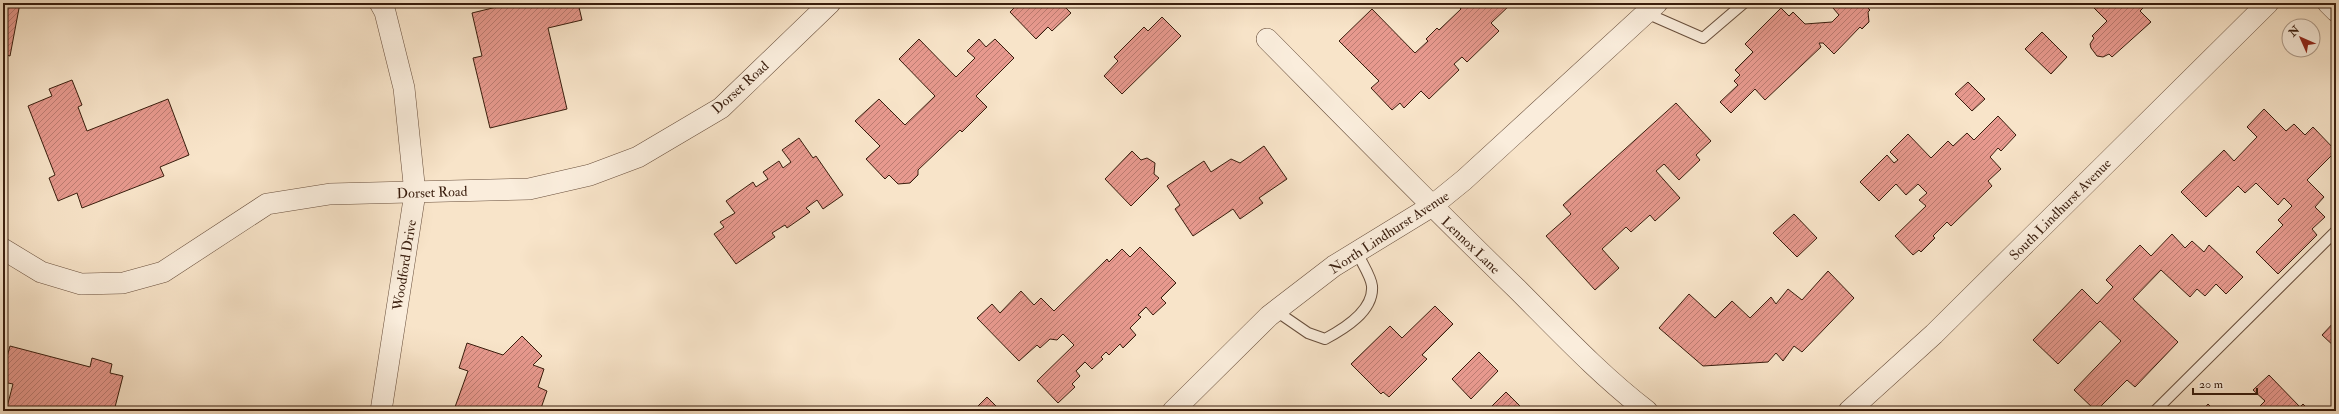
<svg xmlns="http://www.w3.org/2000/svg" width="2339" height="414" viewBox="0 0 2339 414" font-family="'IM FELL Double Pica',serif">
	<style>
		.building { fill: url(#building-hatch); stroke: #391d0d }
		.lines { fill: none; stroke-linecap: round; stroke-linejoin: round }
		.lane-casing { stroke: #694f3c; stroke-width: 12 }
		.street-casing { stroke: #694f3c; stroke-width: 22 }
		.lane { stroke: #faeddc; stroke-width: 10 }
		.street { stroke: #faeddc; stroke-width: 21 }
		.labels { text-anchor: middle; stroke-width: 3; stroke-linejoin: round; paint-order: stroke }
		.street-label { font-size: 14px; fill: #391d0d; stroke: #faeddc }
	</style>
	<defs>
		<pattern id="building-hatch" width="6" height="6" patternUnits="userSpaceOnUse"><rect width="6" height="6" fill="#e7998e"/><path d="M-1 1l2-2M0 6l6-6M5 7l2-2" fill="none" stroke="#bc7c72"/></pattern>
	</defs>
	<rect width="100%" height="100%" fill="#f8e4c9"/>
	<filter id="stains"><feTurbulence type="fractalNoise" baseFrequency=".005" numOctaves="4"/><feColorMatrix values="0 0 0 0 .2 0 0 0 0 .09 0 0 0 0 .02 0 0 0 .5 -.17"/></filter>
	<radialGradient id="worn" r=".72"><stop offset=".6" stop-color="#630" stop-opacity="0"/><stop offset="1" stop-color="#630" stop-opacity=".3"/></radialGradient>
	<g class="building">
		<path d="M 3,3 L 20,3 L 10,56 L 3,54 Z"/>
		<path d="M 513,3 L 578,3 L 582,20 L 548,28 L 567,109 L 490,128 L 473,58 L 482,56 L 472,13 Z"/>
		<path d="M 1019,3 L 1061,3 L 1071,13 L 1052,31 L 1048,27 L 1036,39 L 1010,12 Z"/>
		<path d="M 1455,3 L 1508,3 L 1510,5 L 1491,23 L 1499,31 L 1467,62 L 1462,57 L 1454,64 L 1459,70 L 1429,99 L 1421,91 L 1404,108 L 1400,103 L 1392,110 L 1371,88 L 1379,81 L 1339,41 L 1372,9 L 1415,53 L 1428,41 L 1426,39 L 1437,28 L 1439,30 L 1461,9 Z"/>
		<path d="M 1838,3 L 1868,3 L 1866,6 L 1870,10 L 1868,12 L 1869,22 L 1862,29 L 1860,27 L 1834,54 L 1823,43 L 1819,43 L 1821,47 L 1765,100 L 1755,89 L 1731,113 L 1720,102 L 1738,85 L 1734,81 L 1740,75 L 1735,70 L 1753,52 L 1745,44 L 1781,8 L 1789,16 L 1793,12 L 1805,24 L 1832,22 L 1839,15 L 1833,8 Z"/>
		<path d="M 2089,3 L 2139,3 L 2143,8 L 2140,11 L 2151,22 L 2112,57 L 2109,54 L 2103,57 L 2097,56 L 2091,48 L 2090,44 L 2094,38 L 2092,36 L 2107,21 Z"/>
		<path d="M 1162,17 L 1181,36 L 1122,94 L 1104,76 L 1118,61 L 1114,57 L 1144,27 L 1148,31 Z"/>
		<path d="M 2042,32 L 2067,57 L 2051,74 L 2025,49 Z"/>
		<path d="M 919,39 L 956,77 L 975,58 L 967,51 L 979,39 L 986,47 L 995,39 L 1014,58 L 976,96 L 987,107 L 962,132 L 960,130 L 918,170 L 918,175 L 910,183 L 898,184 L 889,175 L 885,179 L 866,159 L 880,146 L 855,121 L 879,99 L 905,125 L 935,96 L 899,59 Z"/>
		<path d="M 72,80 L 82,105 L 78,107 L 87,131 L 168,99 L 189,155 L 160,167 L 164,176 L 82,208 L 77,193 L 58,201 L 49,178 L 55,175 L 28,106 L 52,96 L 49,89 Z"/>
		<path d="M 1968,82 L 1985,99 L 1972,111 L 1955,94 Z"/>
		<path d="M 1676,103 L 1711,141 L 1696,155 L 1700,160 L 1679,180 L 1664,164 L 1656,171 L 1680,198 L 1655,221 L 1650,215 L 1631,232 L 1626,227 L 1602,249 L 1619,268 L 1595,290 L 1546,236 L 1571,214 L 1563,205 Z"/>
		<path d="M 2264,109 L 2286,131 L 2294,124 L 2305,135 L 2313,127 L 2336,151 L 2307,180 L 2324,197 L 2315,207 L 2325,217 L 2312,229 L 2317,235 L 2278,274 L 2256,252 L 2283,225 L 2278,220 L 2292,206 L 2284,198 L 2278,205 L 2256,183 L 2245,193 L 2238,186 L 2206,217 L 2181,192 L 2224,150 L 2234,161 L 2257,137 L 2247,127 Z"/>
		<path d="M 1998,116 L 2016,135 L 2001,151 L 1998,148 L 1990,157 L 2001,169 L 1988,181 L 1992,186 L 1951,226 L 1947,222 L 1933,236 L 1935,238 L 1921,252 L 1919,250 L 1913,255 L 1895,236 L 1926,206 L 1919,200 L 1927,193 L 1918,184 L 1906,195 L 1896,184 L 1879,201 L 1860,182 L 1887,155 L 1894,163 L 1898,160 L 1890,152 L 1908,134 L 1931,158 L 1948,141 L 1953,146 L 1967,133 L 1974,140 Z"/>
		<path d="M 799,138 L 813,158 L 816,156 L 843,195 L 823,209 L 817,200 L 806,208 L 810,212 L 787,228 L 785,225 L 772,233 L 775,237 L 736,264 L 714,234 L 724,227 L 720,222 L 735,213 L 726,201 L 753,182 L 756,187 L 768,179 L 763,172 L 779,161 L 783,168 L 791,162 L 782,150 Z"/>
		<path d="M 1264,146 L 1287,179 L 1259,198 L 1263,203 L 1240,219 L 1233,209 L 1193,236 L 1175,209 L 1180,205 L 1167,186 L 1204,161 L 1211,172 L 1231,159 L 1240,163 Z"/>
		<path d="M 1132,151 L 1141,160 L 1147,158 L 1155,163 L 1154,174 L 1159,178 L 1131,206 L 1105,179 Z"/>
		<path d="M 1794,214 L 1817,238 L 1797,257 L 1773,233 Z"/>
		<path d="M 2172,234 L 2185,248 L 2192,241 L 2204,252 L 2209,245 L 2243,277 L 2226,294 L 2216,284 L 2205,296 L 2197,289 L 2190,297 L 2161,270 L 2133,299 L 2178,342 L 2135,387 L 2127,380 L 2096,411 L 2074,390 L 2121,341 L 2100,321 L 2058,364 L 2033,340 L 2082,289 L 2097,304 L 2113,287 L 2106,280 L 2140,245 L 2151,256 Z"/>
		<path d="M 1140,247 L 1176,283 L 1161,298 L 1166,303 L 1153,315 L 1146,307 L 1138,315 L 1141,317 L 1130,328 L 1136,335 L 1123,348 L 1120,344 L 1109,355 L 1106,352 L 1101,357 L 1103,359 L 1092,369 L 1085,362 L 1076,371 L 1080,376 L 1072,384 L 1075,387 L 1058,403 L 1037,381 L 1074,345 L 1063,334 L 1057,340 L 1050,339 L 1040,348 L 1037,345 L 1019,361 L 977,318 L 992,304 L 1000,313 L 1021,291 L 1034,305 L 1041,298 L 1054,311 L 1107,259 L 1109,262 L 1122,249 L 1130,257 Z"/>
		<path d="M 1828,271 L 1854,298 L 1802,352 L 1794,346 L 1783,361 L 1776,353 L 1768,362 L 1703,366 L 1659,328 L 1689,294 L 1715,318 L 1732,301 L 1750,318 L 1771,297 L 1776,304 L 1788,289 L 1802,300 Z"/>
		<path d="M 1435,306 L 1453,324 L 1422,355 L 1427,359 L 1389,397 L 1383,392 L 1381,394 L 1351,364 L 1390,326 L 1402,338 Z"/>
		<path d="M 2336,320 L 2336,348 L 2322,335 Z"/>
		<path d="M 522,336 L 542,356 L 533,365 L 544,369 L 538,387 L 547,391 L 540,411 L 458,411 L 458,408 L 455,407 L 468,371 L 459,368 L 467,343 L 503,355 Z"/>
		<path d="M 10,346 L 90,367 L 92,358 L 112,364 L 110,373 L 123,376 L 114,411 L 6,411 L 13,384 L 3,382 L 3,372 Z"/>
		<path d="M 1479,352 L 1498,371 L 1471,399 L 1452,379 Z"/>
		<path d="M 2269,375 L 2300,407 L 2303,404 L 2310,411 L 2255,411 L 2265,401 L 2253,390 Z"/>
		<path d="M 1506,392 L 1522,408 L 1519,411 L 1487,411 Z"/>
		<path d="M 987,397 L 1001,411 L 973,411 Z"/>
		<path d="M 2208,404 L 2215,411 L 2202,411 Z"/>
	</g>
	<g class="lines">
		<defs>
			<g id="lane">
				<path d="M 1646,13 L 1703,38 L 1744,3"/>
				<path d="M 1276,311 L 1308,333 L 1325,339 C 1344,329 1374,311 1372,286 C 1371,276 1361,262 1357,252"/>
				<path d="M 2155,411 L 2336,231"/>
			</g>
			<g id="street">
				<path d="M 380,3 L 385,12 L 404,88 L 415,193 L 381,411"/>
				<path d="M 2328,3 L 2336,11"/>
				<path d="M 1267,39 C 1350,123 1432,207 1517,289 C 1559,331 1600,375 1647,411"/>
				<path d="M 3,249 L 41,272 L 81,284 L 123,283 L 163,272 L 267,204 L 330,194 L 529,189 L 590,175 L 638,157 L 721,108 L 830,3"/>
				<path d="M 1173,411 L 1269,316 L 1334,266 L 1432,206 L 1464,180 L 1657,3"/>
				<path d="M 1849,411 L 1934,334 L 2268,3"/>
			</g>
		</defs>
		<use href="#lane" class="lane-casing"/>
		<use href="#street" class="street-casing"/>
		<use href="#lane" class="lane"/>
		<use href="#street" class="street"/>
	</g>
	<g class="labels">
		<g class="street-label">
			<text transform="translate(740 87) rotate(-42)" y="5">Dorset Road</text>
			<text transform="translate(432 192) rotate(-2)" y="5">Dorset Road</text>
			<text transform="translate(2060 209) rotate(-45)" y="5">South Lindhurst Avenue</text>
			<text transform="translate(1389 232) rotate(-33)" y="5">North Lindhurst Avenue</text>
			<text transform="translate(1471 245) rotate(44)" y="5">Lennox Lane</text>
			<text transform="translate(404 265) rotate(-81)" y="5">Woodford Drive</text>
		</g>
	</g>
	<rect width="2339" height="414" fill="none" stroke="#f8e4c9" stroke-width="16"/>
	<rect x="4" y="4" width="2331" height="406" fill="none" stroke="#391d0d" stroke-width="2"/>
	<rect x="8" y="8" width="2323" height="398" fill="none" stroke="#391d0d"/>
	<g transform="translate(2301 38) rotate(315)"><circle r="19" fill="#faeddc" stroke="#ad9a89"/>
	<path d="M0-3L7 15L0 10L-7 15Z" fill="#8f2418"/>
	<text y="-6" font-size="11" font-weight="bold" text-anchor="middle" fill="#391d0d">N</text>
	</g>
	<path d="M2193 388v6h64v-6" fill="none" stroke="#391d0d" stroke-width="2"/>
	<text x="2199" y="388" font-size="12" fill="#391d0d" stroke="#faeddc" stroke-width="3" paint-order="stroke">20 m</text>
	<rect width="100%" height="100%" filter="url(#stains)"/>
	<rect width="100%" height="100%" fill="url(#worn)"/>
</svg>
